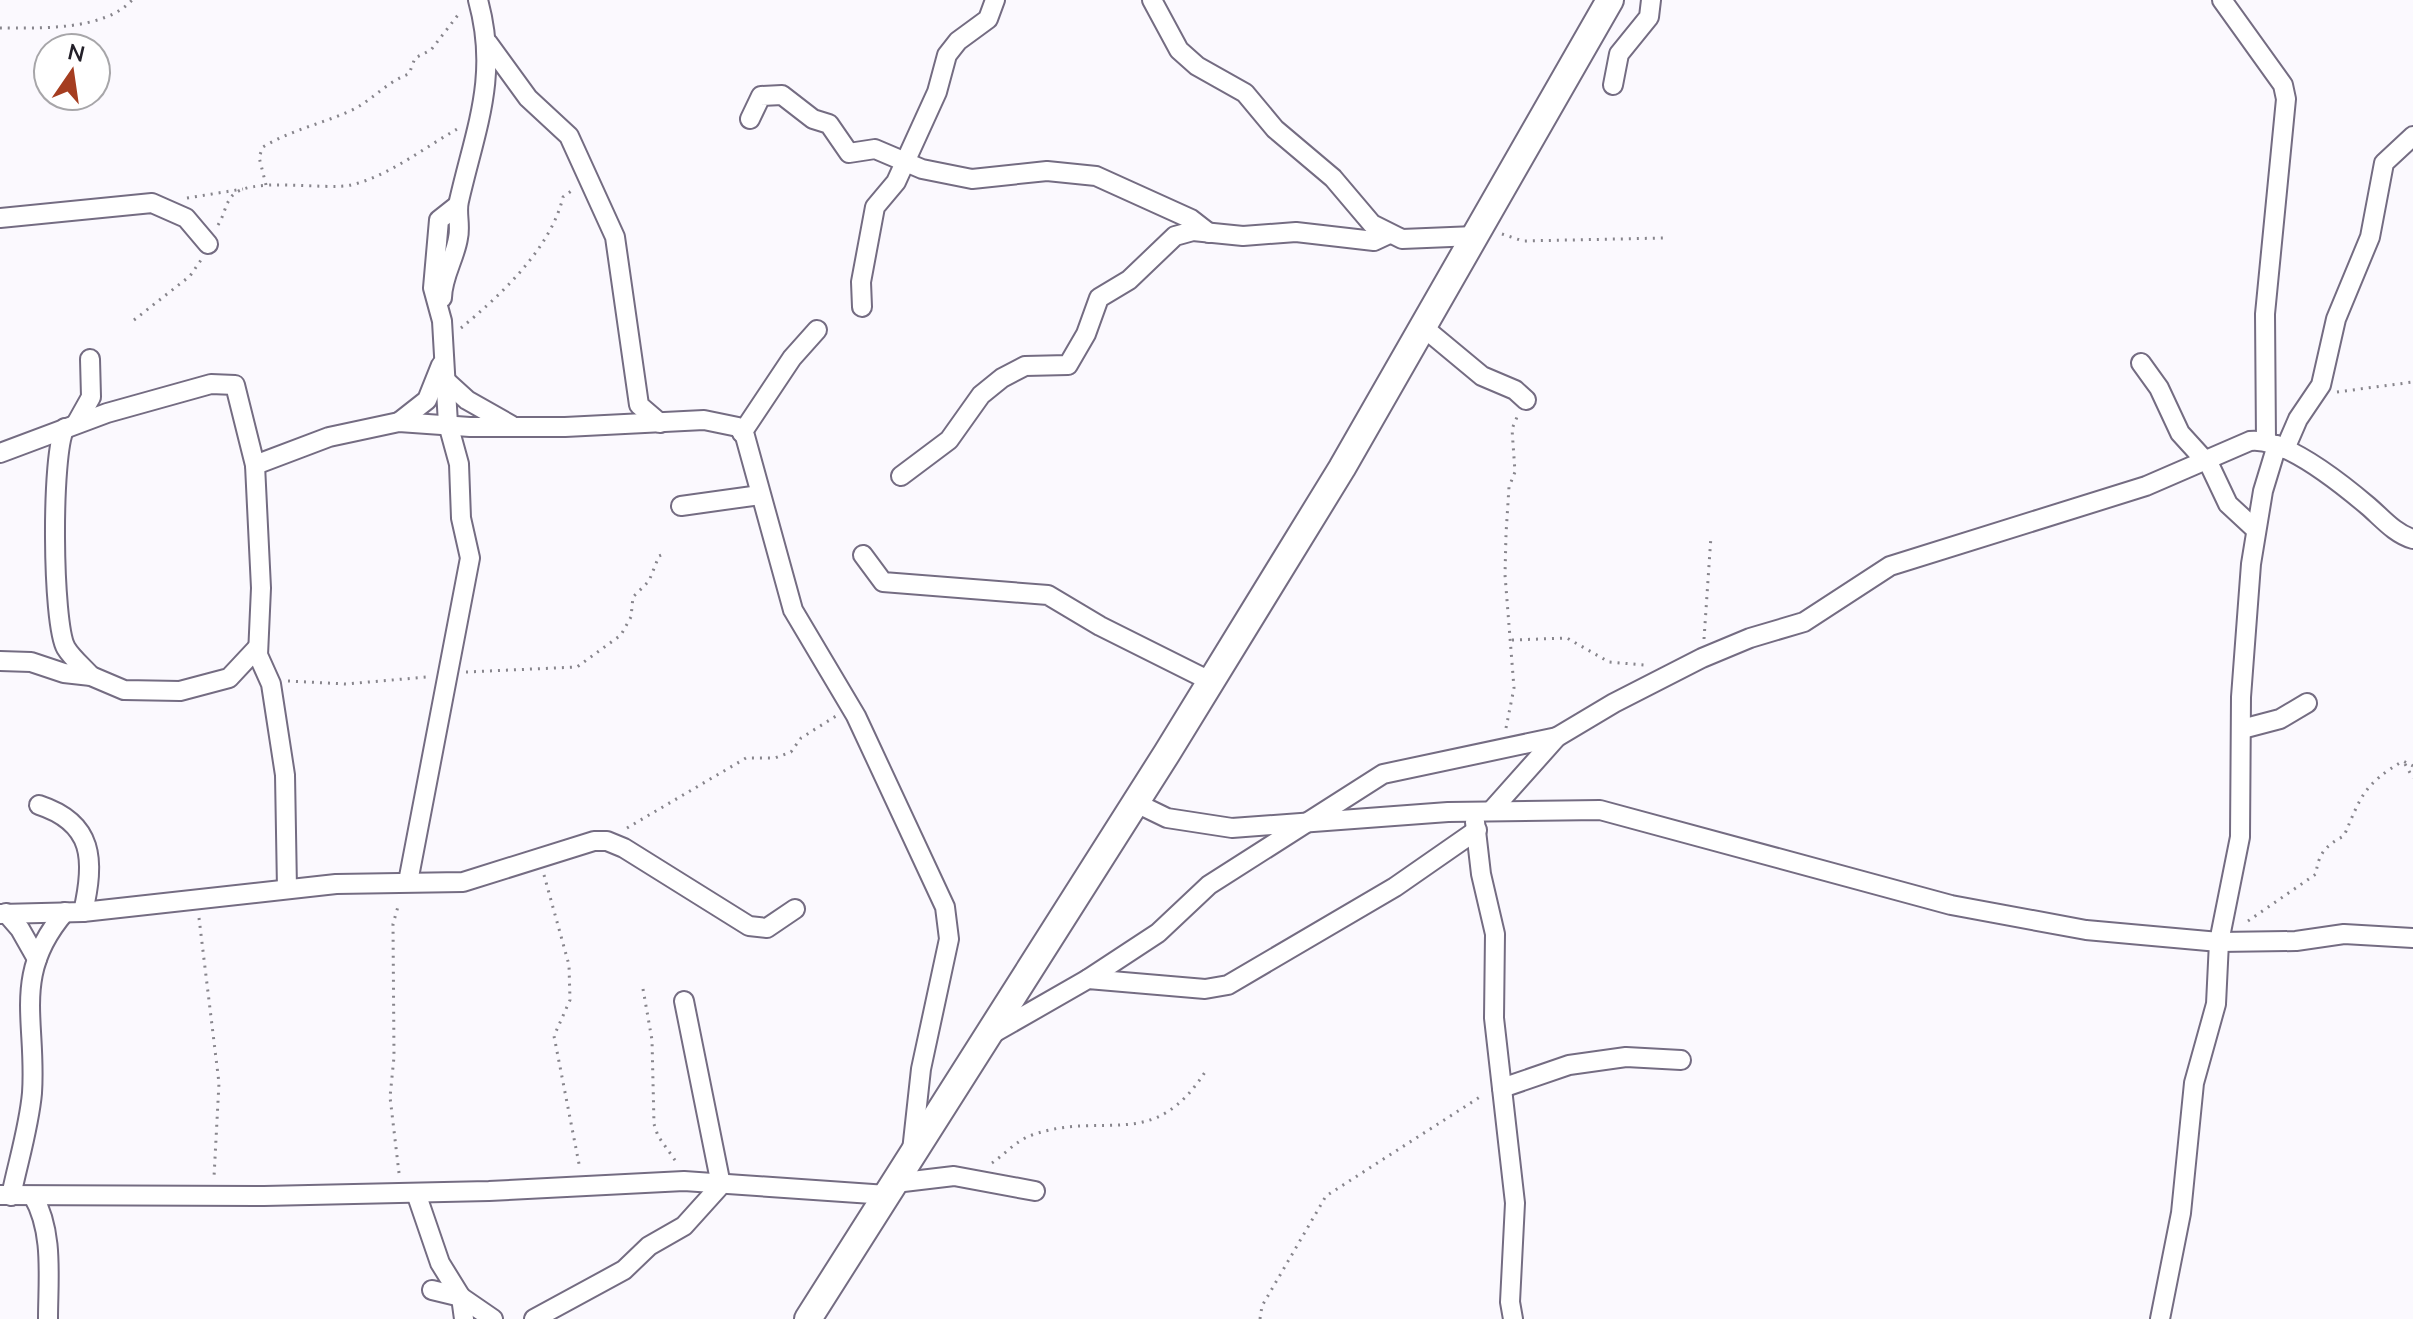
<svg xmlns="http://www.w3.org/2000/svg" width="2413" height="1319" viewBox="0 0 2413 1319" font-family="Mulish,sans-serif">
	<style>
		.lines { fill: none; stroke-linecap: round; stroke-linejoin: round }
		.street-casing { stroke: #746c82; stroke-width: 22 }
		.secondary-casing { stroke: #746c82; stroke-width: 30 }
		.path { stroke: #87858c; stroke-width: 3; stroke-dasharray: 2 6; stroke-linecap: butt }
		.street { stroke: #fff; stroke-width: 18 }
		.secondary { stroke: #fff; stroke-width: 26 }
	</style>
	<rect width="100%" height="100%" fill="#fbf9fe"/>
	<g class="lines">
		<defs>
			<g id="street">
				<path d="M 1152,0 L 1179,50 L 1197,66 L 1245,93 L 1275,129 L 1333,178 L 1372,224 L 1402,239 L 1475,236"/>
				<path d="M 2222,0 L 2283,85 L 2286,99 L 2265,314 L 2266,441"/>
				<path d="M 488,43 L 528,98 L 569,136 L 615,237 L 639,405 L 660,423"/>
				<path d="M 1613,85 L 1619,54 L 1649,17 L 1651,0"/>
				<path d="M 750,119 L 761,96 L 782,95 L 813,119 L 829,124 L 849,153 L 875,149 L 922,169 L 972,179 L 1047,171 L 1096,176 L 1191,219 L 1209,233"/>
				<path d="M 0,218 L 152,203 L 186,218 L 208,244"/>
				<path d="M 442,298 C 442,277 455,258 458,238 C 461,225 456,213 459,201 C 476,127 499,76 478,0"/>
				<path d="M 862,307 L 861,282 L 875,207 L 896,182 L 937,92 L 947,55 L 958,41 L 988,19 L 995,0"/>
				<path d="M 1423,327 L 1482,376 L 1515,390 L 1526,400"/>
				<path d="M 2141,363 L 2159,388 L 2180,433 L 2210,466 L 2228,504 L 2256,530"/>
				<path d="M 445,380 L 467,400 L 511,425"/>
				<path d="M 77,422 L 91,397 L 90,359"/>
				<path d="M 399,422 L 427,400 L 441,365"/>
				<path d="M 65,428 C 51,451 52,624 66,648 C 72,658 83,667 91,676"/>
				<path d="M 742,433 L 792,358 L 817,330"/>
				<path d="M 2285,449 L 2298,419 L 2321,385 L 2336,319 L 2370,237 L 2384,163 L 2413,136"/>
				<path d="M 0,453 L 107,413 L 211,384 L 235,385 L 255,465 L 261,588 L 258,655 L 271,684 L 285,775 L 287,889"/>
				<path d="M 255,465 L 329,437 L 399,422 L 470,427 L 565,427 L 704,420 L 738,427 L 745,436 L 793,610 L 856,716 L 945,907 L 949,939 L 921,1069 L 912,1151"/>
				<path d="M 901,476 L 949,440 L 981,395 L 1002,378 L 1025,366 L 1068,365 L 1086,334 L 1099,298 L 1129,280 L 1175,236 L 1193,231 L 1243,236 L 1296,232 L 1374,241 L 1389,234"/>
				<path d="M 681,506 L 760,495"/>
				<path d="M 863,555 L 883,582 L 1048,595 L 1100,626 L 1210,681"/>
				<path d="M 0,661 L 31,662 L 64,673 L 91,676 L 124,690 L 180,691 L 229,678 L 258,647"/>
				<path d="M 2242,729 L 2280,719 L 2307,703"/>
				<path d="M 1134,802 L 1167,818 L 1232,828 L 1448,812 L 1600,810 L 1951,905 L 2086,930 L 2219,942 L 2296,941 L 2344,934 L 2413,938"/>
				<path d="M 39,805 C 94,823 95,860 83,912"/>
				<path d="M 1491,811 L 1557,737 L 1614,703 L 1702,658 L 1750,638 L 1804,622 L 1890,566 L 2146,486 L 2250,441 C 2284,437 2342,484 2368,506 C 2382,518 2395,534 2413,539"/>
				<path d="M 1475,822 L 1481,874 L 1495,934 L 1494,1018 L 1515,1203 L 1510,1302 L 1513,1319"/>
				<path d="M 408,882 L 470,558 L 461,518 L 459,464 L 448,424 L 442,321 L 433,288 L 439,220 L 458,205"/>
				<path d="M 6,913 L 20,929 L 37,959"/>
				<path d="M 0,914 L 83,912 L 336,884 L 463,882 L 594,841 L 607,841 L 624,848 L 749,926 L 767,928 L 795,909"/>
				<path d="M 1088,979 L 1158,933 L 1209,885 L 1383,774 L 1557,737"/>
				<path d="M 992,1034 L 1088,979 L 1205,989 L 1228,985 L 1395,887 L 1477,830"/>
				<path d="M 1502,1088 L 1569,1065 L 1626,1057 L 1681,1060"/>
				<path d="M 895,1183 L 954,1176 L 1035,1191"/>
				<path d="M 416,1193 L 440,1263 L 461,1297 L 464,1319"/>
				<path d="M 0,1195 L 264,1196 L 489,1191 L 684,1181 L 887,1195"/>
				<path d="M 11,1196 C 18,1162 29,1127 32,1093 C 37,1021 11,975 65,912"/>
				<path d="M 33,1196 C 54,1232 48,1279 48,1319"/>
				<path d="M 432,1290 L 461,1297 L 493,1319"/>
				<path d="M 534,1319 L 624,1270 L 649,1246 L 684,1226 L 721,1185 L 684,1001"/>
				<path d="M 2160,1319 L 2181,1213 L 2194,1083 L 2216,1004 L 2219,942 L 2240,837 L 2241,697 L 2251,564 L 2263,491 L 2277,445"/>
			</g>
			<path id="secondary" d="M 808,1319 L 1167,753 L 1342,468 L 1610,0"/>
		</defs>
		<use href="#street" class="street-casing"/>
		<use href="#secondary" class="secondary-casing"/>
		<g class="path">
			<path d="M 0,28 C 39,28 104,31 132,0"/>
			<path d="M 266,185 L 259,157 L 263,147 C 291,130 321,124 350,111 C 372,101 386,82 409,74 L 415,58 L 431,50 L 461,11"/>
			<path d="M 187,198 L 243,189"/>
			<path d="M 218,225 C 224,216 225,205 231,197 C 248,175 324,191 351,185 C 389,176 425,147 459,128"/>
			<path d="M 1502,234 L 1523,241 L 1664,238"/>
			<path d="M 134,320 L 190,276 L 201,260"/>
			<path d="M 461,328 C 501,295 551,248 563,197 L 574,189"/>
			<path d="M 2337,392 L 2413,382"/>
			<path d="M 1704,639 L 1711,536"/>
			<path d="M 1512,640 L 1567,638 L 1609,662 L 1644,665"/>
			<path d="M 466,672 L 577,667 L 621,635 L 631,617 L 633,597 L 649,581 L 659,556 L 666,553"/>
			<path d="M 288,681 L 346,684 L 427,677"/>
			<path d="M 1506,728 L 1514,688 L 1505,575 L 1506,534 L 1509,487 L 1515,472 L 1512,429 L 1517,417"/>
			<path d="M 2405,764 L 2413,778"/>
			<path d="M 627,828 L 746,758 L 775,758 L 791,752 L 801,738 L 836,716"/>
			<path d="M 544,875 L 569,965 L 570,1000 L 554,1036 L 580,1169"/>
			<path d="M 199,918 L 219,1083 L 214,1177"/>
			<path d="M 2248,921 L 2316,874 C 2318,854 2326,845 2344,836 C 2361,796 2364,784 2403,761 L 2413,766"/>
			<path d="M 643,989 L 652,1040 L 654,1124 L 658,1136 L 677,1163"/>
			<path d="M 992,1163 C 1005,1154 1017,1140 1032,1135 C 1106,1109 1153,1155 1207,1069"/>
			<path d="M 399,1173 L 390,1097 L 394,1057 L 393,924 L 399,903"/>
			<path d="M 1260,1319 L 1262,1306 L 1326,1196 L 1483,1095"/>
		</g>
		<use href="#street" class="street"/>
		<use href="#secondary" class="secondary"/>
	</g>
	<g transform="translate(72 72) rotate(13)"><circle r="38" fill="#ffffff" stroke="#a7a6a9" stroke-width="2"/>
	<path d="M0-6L14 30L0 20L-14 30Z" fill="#a53d20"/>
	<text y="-12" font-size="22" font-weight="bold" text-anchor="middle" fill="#232029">N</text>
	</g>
</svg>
